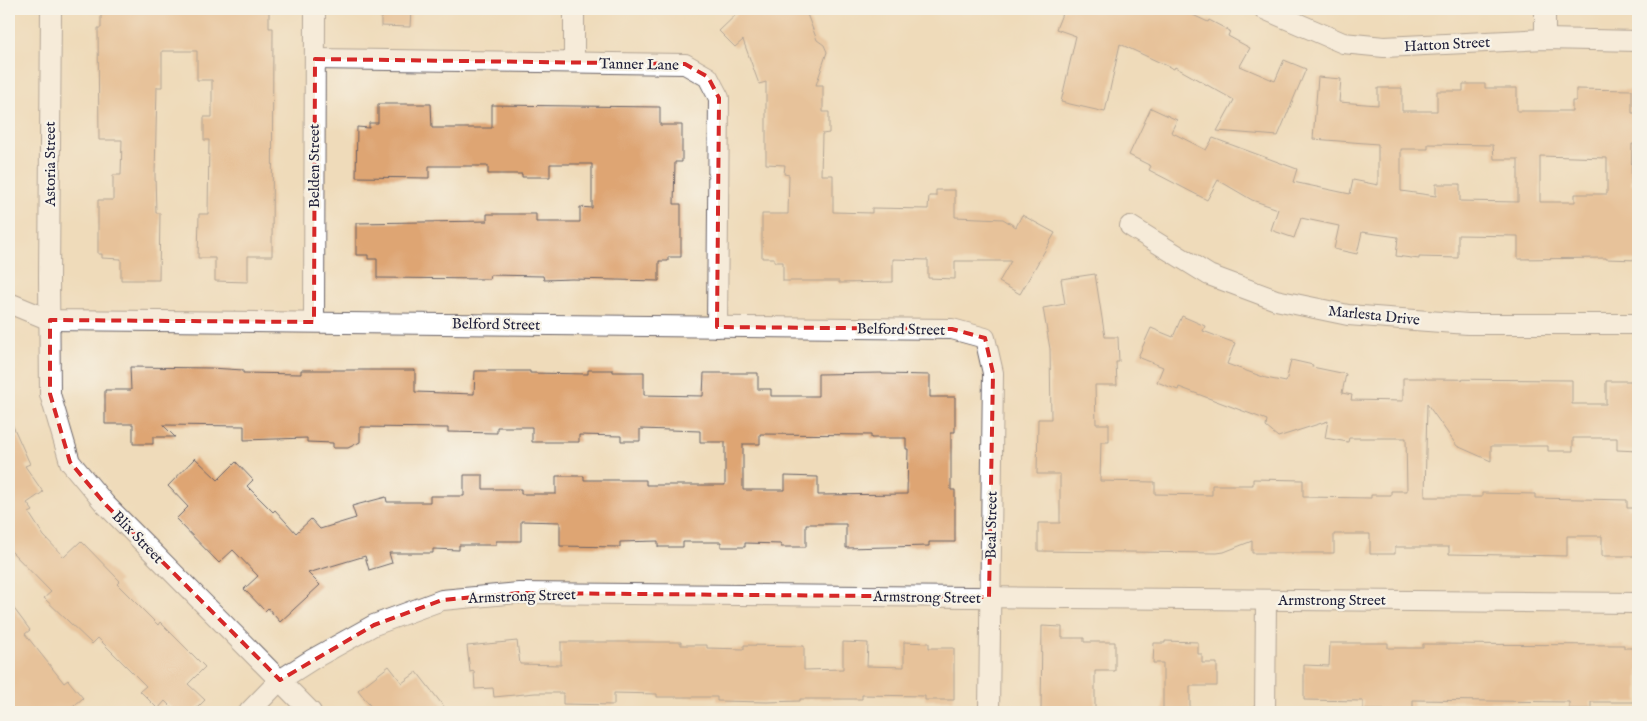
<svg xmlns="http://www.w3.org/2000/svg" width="1647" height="721" viewBox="0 0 1647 721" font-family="'IM FELL English',serif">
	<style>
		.building { fill: #dea573; fill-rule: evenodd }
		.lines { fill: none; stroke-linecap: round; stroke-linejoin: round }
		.minor-casing { stroke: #6a6367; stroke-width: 22 }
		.minor { stroke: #fff; stroke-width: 20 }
		.marked { fill: none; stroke: #d62828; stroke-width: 4; stroke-dasharray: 10 6; stroke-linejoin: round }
		.labels { text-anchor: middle; stroke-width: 4.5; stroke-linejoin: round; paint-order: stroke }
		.street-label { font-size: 15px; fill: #22223b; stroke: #f7f3e8 }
	</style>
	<rect width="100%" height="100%" fill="#f7f3e8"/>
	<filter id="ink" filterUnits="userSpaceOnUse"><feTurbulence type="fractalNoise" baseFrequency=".02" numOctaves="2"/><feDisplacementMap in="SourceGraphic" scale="10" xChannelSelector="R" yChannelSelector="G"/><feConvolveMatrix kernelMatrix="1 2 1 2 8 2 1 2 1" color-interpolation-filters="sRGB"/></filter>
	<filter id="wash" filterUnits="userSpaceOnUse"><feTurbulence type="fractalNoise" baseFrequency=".0096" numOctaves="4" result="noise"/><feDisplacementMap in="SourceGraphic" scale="20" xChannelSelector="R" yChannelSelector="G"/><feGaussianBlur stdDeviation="1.12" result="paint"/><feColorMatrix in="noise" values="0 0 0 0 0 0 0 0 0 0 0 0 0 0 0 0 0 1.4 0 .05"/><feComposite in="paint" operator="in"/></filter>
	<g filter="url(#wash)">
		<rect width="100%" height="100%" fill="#efdbba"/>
		<g id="blocks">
			<g class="building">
				<path d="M 101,9 L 269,9 L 269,28 L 273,28 L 272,256 L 248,256 L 248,282 L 215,281 L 215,258 L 198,258 L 199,214 L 208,214 L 209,140 L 204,140 L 204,117 L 212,117 L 212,80 L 197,80 L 197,51 L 162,51 L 162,87 L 157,87 L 155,174 L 156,213 L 160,213 L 159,280 L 121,280 L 121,259 L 102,258 L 102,254 L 98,254 L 98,200 L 113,200 L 113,175 L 121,175 L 122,140 L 99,140 L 98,28 L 101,28 Z"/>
				<path d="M 381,9 L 411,9 L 410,27 L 381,26 Z"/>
				<path d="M 742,9 L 805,9 L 817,40 L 824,45 L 827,52 L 816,85 L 823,85 L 823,112 L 829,112 L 829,133 L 822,134 L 821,175 L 833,175 L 833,212 L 872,213 L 872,208 L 928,209 L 929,196 L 936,196 L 936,190 L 955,190 L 955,217 L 1003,219 L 1016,227 L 1022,215 L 1055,233 L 1020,294 L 999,282 L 1011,261 L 955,261 L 955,279 L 928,278 L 928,260 L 893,259 L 893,282 L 839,283 L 839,281 L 783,281 L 783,262 L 774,262 L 774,258 L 762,258 L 762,214 L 788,214 L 789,175 L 784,174 L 785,165 L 766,164 L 766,82 L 759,84 L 743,40 L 735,47 L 719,31 Z"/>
				<path d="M 1064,9 L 1180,9 L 1208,22 L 1209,20 L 1230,31 L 1228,36 L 1250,48 L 1240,66 L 1275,81 L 1284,60 L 1306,69 L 1278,136 L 1217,131 L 1234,100 L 1175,67 L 1174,69 L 1120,44 L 1105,112 L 1061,102 L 1076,36 L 1056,29 Z"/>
				<path d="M 1318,77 L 1341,79 L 1339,102 L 1378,105 L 1378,88 L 1402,88 L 1402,111 L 1437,111 L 1437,91 L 1463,91 L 1463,84 L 1485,84 L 1485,88 L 1517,88 L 1517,111 L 1572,111 L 1572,101 L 1576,101 L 1576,89 L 1632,90 L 1632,113 L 1638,113 L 1638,145 L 1632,144 L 1631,184 L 1636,184 L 1635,202 L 1638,202 L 1638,260 L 1606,259 L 1606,258 L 1518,259 L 1518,236 L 1458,235 L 1458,258 L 1419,257 L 1419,259 L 1396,256 L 1398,237 L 1362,232 L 1357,254 L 1334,249 L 1339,226 L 1301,218 L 1294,238 L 1271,230 L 1278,209 L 1252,200 L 1218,180 L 1207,200 L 1149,170 L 1151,166 L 1129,155 L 1151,108 L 1177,120 L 1171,132 L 1206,150 L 1213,138 L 1297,169 L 1293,182 L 1350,194 L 1353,180 L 1378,185 L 1378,144 L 1313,139 ZM 1428,144 L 1493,145 L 1494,159 L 1518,159 L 1518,202 L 1460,201 L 1460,184 L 1436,184 L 1436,196 L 1401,191 L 1401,149 L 1428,149 ZM 1540,156 L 1607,158 L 1607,194 L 1575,194 L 1575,202 L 1540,202 Z"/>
				<path d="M 378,104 L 431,104 L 432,128 L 492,128 L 492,105 L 660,107 L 660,125 L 682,125 L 682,162 L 675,162 L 674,204 L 681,204 L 681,257 L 668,257 L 668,261 L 659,261 L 659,281 L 572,279 L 544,280 L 543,276 L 490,275 L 489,279 L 377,278 L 377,259 L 368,259 L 368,255 L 356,255 L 356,223 L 487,221 L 487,214 L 536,214 L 536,222 L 580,222 L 580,207 L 592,208 L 592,164 L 550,164 L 550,177 L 522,177 L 522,174 L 488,174 L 488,166 L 429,166 L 429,178 L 356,177 L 357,127 L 369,128 L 369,123 L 378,123 Z"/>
				<path d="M 1095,274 L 1105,337 L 1118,337 L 1119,362 L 1116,362 L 1117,385 L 1095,385 L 1096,424 L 1109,424 L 1109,442 L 1101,442 L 1100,481 L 1155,482 L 1155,494 L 1212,495 L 1212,485 L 1253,485 L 1253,479 L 1303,480 L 1303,497 L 1371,498 L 1371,495 L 1391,495 L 1391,491 L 1407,491 L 1406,438 L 1349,438 L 1348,442 L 1325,438 L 1328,421 L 1278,437 L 1266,427 L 1267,420 L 1179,387 L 1178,390 L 1157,382 L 1163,367 L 1138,357 L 1151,328 L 1173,337 L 1182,316 L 1205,326 L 1203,331 L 1235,343 L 1227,364 L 1266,378 L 1286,382 L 1291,360 L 1313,365 L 1312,367 L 1346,374 L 1342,393 L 1352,395 L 1351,400 L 1403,401 L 1403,378 L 1426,378 L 1426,379 L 1572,380 L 1572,404 L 1606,404 L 1606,381 L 1638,381 L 1638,451 L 1617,450 L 1617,438 L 1573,438 L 1573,451 L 1548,451 L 1548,446 L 1491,446 L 1491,461 L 1457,446 L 1427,404 L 1425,497 L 1482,497 L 1482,493 L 1535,494 L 1535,498 L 1627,500 L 1627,508 L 1638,508 L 1638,556 L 1602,556 L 1602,536 L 1567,536 L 1567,556 L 1449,554 L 1449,547 L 1395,547 L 1395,554 L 1370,554 L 1370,534 L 1334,534 L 1334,553 L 1252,553 L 1252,541 L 1224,552 L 1217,553 L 1038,551 L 1038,523 L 1060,523 L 1060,474 L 1037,474 L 1038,419 L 1051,419 L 1050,349 L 1043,308 L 1065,304 L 1061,279 Z"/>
				<path d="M 130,367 L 211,368 L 243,370 L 243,373 L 301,374 L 301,370 L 415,370 L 415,392 L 474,394 L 475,371 L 530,371 L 530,373 L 588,374 L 588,370 L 613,370 L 613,372 L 644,372 L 644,395 L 703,396 L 704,373 L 758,373 L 758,389 L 771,389 L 771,396 L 818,396 L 818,374 L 882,373 L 882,374 L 930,375 L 930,397 L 955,397 L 955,432 L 951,432 L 951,490 L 955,490 L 955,542 L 929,542 L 929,546 L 846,548 L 846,524 L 806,524 L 806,547 L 781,547 L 781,544 L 745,543 L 745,547 L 721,547 L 721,542 L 683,542 L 683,547 L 658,547 L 658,541 L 620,542 L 620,547 L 560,546 L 560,522 L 521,521 L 521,541 L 496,541 L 496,545 L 459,545 L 459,550 L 433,549 L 433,553 L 389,553 L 392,563 L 369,570 L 365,556 L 308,573 L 320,585 L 280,622 L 268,608 L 265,611 L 244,589 L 258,576 L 233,550 L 219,563 L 176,519 L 188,507 L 168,486 L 195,458 L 218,480 L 236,462 L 253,480 L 247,486 L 273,512 L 275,510 L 296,533 L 311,519 L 320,529 L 356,518 L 352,506 L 386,497 L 387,502 L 430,502 L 430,496 L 464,496 L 464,475 L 483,475 L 483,489 L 521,489 L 521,494 L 556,494 L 556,476 L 584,476 L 584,480 L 646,480 L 646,485 L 725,485 L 725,442 L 700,442 L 700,431 L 640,429 L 640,441 L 621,441 L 621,436 L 579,435 L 579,442 L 532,442 L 532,427 L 497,427 L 497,433 L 448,432 L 448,428 L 360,427 L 360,442 L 348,448 L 333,448 L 333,443 L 307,442 L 307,438 L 244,440 L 244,426 L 163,425 L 175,437 L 153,437 L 153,444 L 133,444 L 133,424 L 105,424 L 105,390 L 131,390 ZM 760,434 L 871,435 L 871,438 L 906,438 L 906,449 L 908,449 L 907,494 L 818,495 L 818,477 L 785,476 L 785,490 L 743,490 L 743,444 L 760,444 Z"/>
				<path d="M 9,417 L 30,464 L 25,466 L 43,492 L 27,503 L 33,511 L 29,513 L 44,536 L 64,557 L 81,541 L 120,581 L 117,584 L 158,625 L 160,622 L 205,667 L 188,684 L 205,700 L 193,712 L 176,712 L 165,701 L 158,709 L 140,691 L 146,686 L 98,638 L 92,644 L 44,598 L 51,592 L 9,549 Z"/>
				<path d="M 9,602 L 30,630 L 25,634 L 64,683 L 68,680 L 83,698 L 67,712 L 9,712 Z"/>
				<path d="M 1042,626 L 1062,627 L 1062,638 L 1084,638 L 1084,642 L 1115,642 L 1115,671 L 1095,671 L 1095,712 L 1041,712 Z"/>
				<path d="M 517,641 L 520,664 L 561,665 L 561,642 L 681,642 L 681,645 L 707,645 L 707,648 L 744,649 L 744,645 L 804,646 L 804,670 L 843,669 L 843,642 L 868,643 L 867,666 L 904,667 L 904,642 L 929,643 L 929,648 L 954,648 L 954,700 L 925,700 L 925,696 L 862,695 L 862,699 L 800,699 L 800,701 L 767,702 L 717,701 L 717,697 L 657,697 L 657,694 L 614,693 L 614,705 L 563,704 L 563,693 L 535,693 L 494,697 L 493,688 L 475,689 L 474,671 L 470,672 L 467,646 Z"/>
				<path d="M 1165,641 L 1198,642 L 1198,654 L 1202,654 L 1202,663 L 1217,663 L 1217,686 L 1190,686 L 1190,712 L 1163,712 L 1163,663 L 1153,663 L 1154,643 L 1165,643 Z"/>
				<path d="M 1330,643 L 1388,643 L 1388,648 L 1423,648 L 1423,644 L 1624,645 L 1624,648 L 1638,648 L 1638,702 L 1591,702 L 1591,709 L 1569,709 L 1569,702 L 1413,700 L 1413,712 L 1384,712 L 1384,710 L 1363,710 L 1363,701 L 1304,700 L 1304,665 L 1329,666 Z"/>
				<path d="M 389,666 L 402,683 L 417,672 L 448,712 L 375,712 L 358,690 Z"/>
			</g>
		</g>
	</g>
	<g filter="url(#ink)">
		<use href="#blocks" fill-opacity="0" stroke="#6a6367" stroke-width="1"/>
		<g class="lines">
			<defs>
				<g id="minor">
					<path d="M 51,9 L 49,278 L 50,394 L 70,462 L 105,504 L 311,712"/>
					<path d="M 574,9 L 574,62"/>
					<path d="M 1264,9 L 1343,43 L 1384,47 L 1545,39 L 1638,41"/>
					<path d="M 1545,39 L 1545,9"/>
					<path d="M 315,59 L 685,64 L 708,77 L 719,98 L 717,327"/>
					<path d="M 1130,226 L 1209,275 L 1276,300 L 1348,315 L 1468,324 L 1638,324"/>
					<path d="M 9,303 L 50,320 L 952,329 L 985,338 L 993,373 L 989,712"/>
					<path d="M 314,322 L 315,9"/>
					<path d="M 249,712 L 280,680 L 313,659 L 374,625 L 442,600 L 519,593 L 1638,603"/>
					<path d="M 1265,712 L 1266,600"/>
				</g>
			</defs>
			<use href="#minor" class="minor-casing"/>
			<use href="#minor" class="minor"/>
		</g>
	</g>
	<path d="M0 0H1647V721H0ZM 315,59 L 685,64 L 708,77 L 719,98 L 717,327 L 952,329 L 985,338 L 993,373 L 989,597 L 519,593 L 442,600 L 374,625 L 280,680 L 105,504 L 70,462 L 50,394 L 50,320 L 314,322 Z" fill="#efdbba" fill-opacity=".55" fill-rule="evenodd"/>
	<path class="marked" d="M 315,59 L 685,64 L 708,77 L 719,98 L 717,327 L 952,329 L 985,338 L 993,373 L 989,597 L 519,593 L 442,600 L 374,625 L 280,680 L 105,504 L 70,462 L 50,394 L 50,320 L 314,322 Z"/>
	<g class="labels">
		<g class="street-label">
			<text transform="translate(1447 44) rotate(-3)" y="5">Hatton Street</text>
			<text transform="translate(639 64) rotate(1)" y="5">Tanner Lane</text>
			<text transform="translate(50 164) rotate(-90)" y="5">Astoria Street</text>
			<text transform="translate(314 166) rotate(-90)" y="5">Belden Street</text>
			<text transform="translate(1374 315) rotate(6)" y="5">Marlesta Drive</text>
			<text transform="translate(496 324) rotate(1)" y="5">Belford Street</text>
			<text transform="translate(901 329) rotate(1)" y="5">Belford Street</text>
			<text transform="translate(991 525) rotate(-89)" y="5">Beal Street</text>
			<text transform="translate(138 537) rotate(46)" y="5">Blix Street</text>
			<text transform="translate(522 596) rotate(-2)" y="5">Armstrong Street</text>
			<text transform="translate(927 597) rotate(1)" y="5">Armstrong Street</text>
			<text x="1332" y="605">Armstrong Street</text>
		</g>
	</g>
	<rect width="1647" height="721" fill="none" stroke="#f7f3e8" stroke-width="30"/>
</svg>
